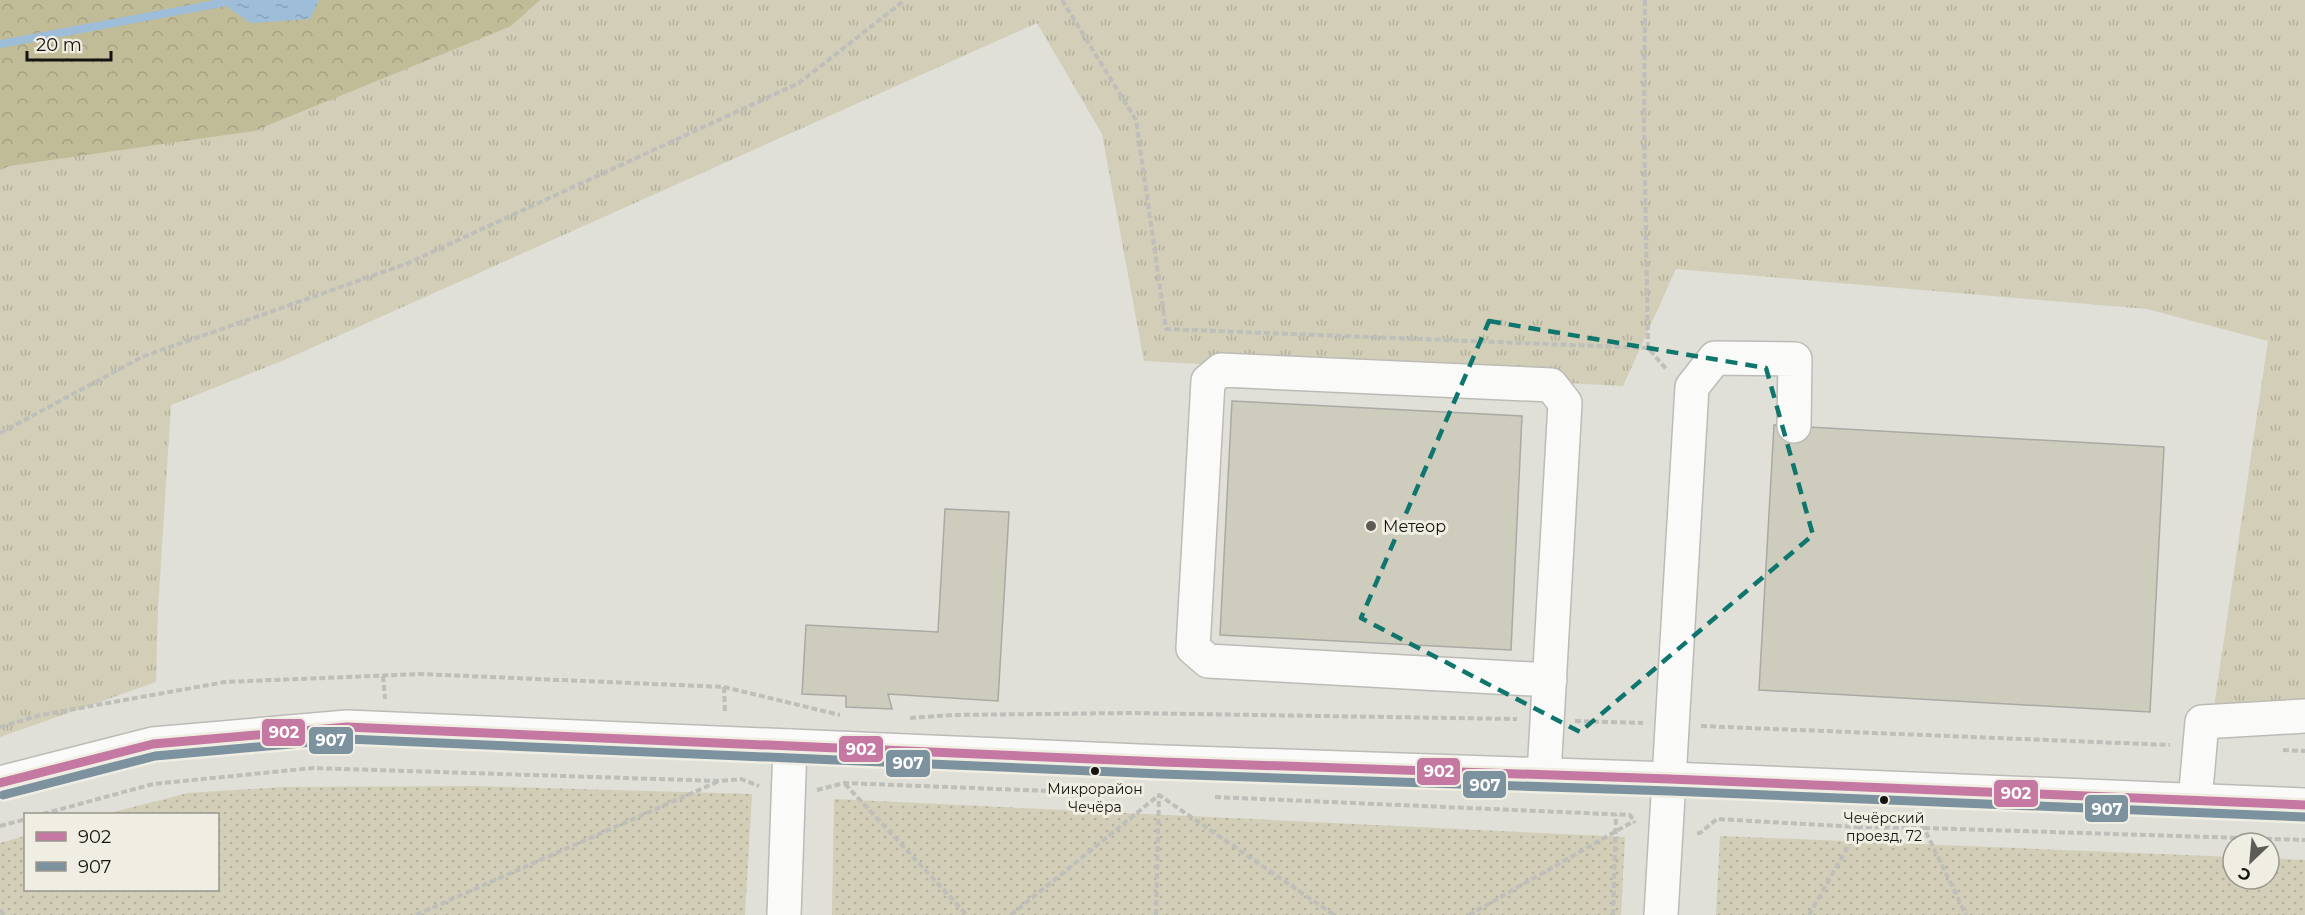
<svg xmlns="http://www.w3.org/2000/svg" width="2305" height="915" viewBox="0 0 2305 915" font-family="Montserrat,sans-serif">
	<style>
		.grass { fill: url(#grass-tufts) }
		.forest { fill: url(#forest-crowns) }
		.park { fill: url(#park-dots) }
		.water { fill: url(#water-ripples) }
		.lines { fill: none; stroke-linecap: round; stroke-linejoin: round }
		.stream { stroke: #9dbdd8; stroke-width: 8 }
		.building { fill: #ceccbd; stroke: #aaa9a4; stroke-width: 1.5 }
		.minor-casing { stroke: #bcbbb6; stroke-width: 36 }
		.major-casing { stroke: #bcbbb6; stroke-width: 36 }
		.path { stroke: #bebebb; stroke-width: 4; stroke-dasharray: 6 3; stroke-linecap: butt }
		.minor { stroke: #fafaf9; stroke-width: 33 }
		.major { stroke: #fafaf9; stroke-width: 33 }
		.bus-1-casing { stroke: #f0eee2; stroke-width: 14 }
		.bus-2-casing { stroke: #f0eee2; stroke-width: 14 }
		.bus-1 { stroke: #c478a2; stroke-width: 9 }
		.bus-2 { stroke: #7d929f; stroke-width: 9 }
		.marked { fill: none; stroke: #0f766e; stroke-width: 4.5; stroke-dasharray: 12 8; stroke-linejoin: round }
		.poi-dot { fill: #5c5b56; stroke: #f0eee2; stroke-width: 2 }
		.bus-dot { fill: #151410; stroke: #f0eee2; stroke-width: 2 }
		.labels { text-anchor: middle; stroke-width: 6; stroke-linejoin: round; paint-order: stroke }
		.bus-label { font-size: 14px; fill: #151410; stroke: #f0eee2 }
		.poi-label { font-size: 16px; fill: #151410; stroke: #f0eee2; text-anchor: start }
		.line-badge { stroke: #f0eee2; stroke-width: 2 }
		.badge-label { font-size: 16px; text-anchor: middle; font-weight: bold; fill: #fff }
	</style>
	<defs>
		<pattern id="grass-tufts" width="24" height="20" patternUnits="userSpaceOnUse" patternTransform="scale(1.5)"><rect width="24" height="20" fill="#d2ceb7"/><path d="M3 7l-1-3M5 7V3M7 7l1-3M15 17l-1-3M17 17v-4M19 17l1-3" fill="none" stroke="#b3b09c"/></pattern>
		<pattern id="forest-crowns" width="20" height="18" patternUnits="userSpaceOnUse" patternTransform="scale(1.5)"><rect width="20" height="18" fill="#c1bc98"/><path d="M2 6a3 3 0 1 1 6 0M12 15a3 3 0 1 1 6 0" fill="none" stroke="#a5a182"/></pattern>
		<pattern id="park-dots" width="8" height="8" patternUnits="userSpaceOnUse" patternTransform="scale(1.5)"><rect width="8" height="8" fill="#d2ceb7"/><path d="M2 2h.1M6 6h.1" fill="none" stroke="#b3b09c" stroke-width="1.8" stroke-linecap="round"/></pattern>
		<pattern id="water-ripples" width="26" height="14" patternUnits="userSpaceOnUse" patternTransform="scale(1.5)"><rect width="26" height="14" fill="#9dbdd8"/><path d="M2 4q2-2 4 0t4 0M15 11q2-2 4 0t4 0" fill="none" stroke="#86a2b8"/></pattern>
	</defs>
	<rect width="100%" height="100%" fill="#e0dfd8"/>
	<path class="grass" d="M 0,0 L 2305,0 L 2305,720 L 2213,714 L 2268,341 L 2147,309 L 1676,269 L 1623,386 L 1144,361 L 1102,134 L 1037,23 L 282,361 L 171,405 L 158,609 L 156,682 L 0,737 Z"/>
	<path class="forest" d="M 0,0 L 540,0 L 511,26 L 254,131 L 9,166 L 0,170 Z"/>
	<g class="park">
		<path d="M 474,786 L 752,794 L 745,915 L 0,915 L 0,843 L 25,836 L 26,890 L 218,890 L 218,814 L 106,814 L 188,793 L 285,787 Z"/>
		<path d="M 834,799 L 1625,837 L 1621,915 L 832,915 Z"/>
		<path d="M 1720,836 L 2233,857 L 2233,879 L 2269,879 L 2269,858 L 2305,860 L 2305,915 L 1716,915 Z"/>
	</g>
	<path class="water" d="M 223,0 L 319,0 L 310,19 L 251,23 L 221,3 Z"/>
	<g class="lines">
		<path class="stream" d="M 0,44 L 221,3 L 225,0"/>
	</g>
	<g class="building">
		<path d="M 1232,401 L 1522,416 L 1511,650 L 1220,635 Z"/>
		<path d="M 1774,425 L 2164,447 L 2150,712 L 1759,690 Z"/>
		<path d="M 945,509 L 1009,512 L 998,701 L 888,694 L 892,709 L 846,707 L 846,696 L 802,694 L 806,625 L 938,632 Z"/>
	</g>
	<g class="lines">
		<defs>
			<g id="minor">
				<path d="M 1544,775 L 1565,403 L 1551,385 L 1221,370 L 1208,381 L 1193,648 L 1208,661 L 1550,680"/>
				<path d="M 2195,801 L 2202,722 L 2305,716"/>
				<path d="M 784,915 L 790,746"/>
				<path d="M 1661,915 L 1692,387 L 1715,358 L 1795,359 L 1794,426"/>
			</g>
			<path id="major" d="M 0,783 L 153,744 L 347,727 L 1162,762 L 1670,779 L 2305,805"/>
		</defs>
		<use href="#minor" class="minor-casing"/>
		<use href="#major" class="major-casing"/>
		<g class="path">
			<path d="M 1062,0 L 1136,120 L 1166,329 L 1648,348"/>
			<path d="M 1645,0 L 1644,123 L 1648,348 L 1667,370"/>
			<path d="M 0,433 L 142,357 L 406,264 L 799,83 L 905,0"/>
			<path d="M 383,676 L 385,699"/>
			<path d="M 724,687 L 725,713"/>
			<path d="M 910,718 L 952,715 L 1128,713 L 1517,719"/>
			<path d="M 1575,721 L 1643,723"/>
			<path d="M 1701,726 L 2170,745"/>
			<path d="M 0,727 L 41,715 L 225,682 L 421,674 L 724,687 L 840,715"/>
			<path d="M 2283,750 L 2305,751"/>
			<path d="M 845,784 L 967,915"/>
			<path d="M 817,790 L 844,783 L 1076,792"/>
			<path d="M 1215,797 L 1630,815 L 1635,823"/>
			<path d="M 43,814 L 153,784 L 313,768 L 720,781 L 741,779 L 759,786"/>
			<path d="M 0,826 L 26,819"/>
			<path d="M 1924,828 L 2305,840"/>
			<path d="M 1697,833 L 1700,833 L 1717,819 L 1859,827"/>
			<path d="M 0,910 L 4,915"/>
			<path d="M 416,915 L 717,782"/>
			<path d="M 1011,915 L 1159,795 L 1334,915"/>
			<path d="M 1156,915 L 1159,795"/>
			<path d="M 1469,915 L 1634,821"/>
			<path d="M 1613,915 L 1616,815"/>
			<path d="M 1809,915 L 1859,827 L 1924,828 L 1966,915"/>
		</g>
		<use href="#minor" class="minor"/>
		<use href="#major" class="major"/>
		<defs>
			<path id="bus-1" d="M 0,783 L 153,744 L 347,727 L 1162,762 L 1670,779 L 2305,805"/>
			<path id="bus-2" d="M 3,795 L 155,756 L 347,739 L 1161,774 L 1670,791 L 2305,817"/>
		</defs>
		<use href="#bus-1" class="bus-1-casing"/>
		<use href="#bus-2" class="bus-2-casing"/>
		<use href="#bus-1" class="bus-1"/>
		<use href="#bus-2" class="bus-2"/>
	</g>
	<path class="marked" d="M 1489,321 L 1766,368 L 1813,535 L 1580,732 L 1361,618 Z"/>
	<circle class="poi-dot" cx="1371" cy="526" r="6"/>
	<g class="bus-dot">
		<circle cx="1095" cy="771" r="5"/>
		<circle cx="1884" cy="800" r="5"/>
	</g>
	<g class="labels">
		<g class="bus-label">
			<text x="1095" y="794">Микрорайон<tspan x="1095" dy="18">Чечёра</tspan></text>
			<text x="1884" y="823">Чечёрский<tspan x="1884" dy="18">проезд, 72</tspan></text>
		</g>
		<g class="poi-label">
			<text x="1383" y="532">Метеор</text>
		</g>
	</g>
	<g class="line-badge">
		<rect x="261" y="718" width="45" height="29" rx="6" fill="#c478a2"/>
		<rect x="308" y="726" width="46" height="29" rx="6" fill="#7d929f"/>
		<rect x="838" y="735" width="46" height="28" rx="6" fill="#c478a2"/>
		<rect x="885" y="749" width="46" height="29" rx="6" fill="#7d929f"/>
		<rect x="1416" y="757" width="45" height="29" rx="6" fill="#c478a2"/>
		<rect x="1462" y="770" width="45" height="29" rx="6" fill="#7d929f"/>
		<rect x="1993" y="779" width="46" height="29" rx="6" fill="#c478a2"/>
		<rect x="2084" y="794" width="45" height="29" rx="6" fill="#7d929f"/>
	</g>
	<g class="badge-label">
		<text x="284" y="738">902</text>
		<text x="331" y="746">907</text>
		<text x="861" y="755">902</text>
		<text x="908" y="769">907</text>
		<text x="1439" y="777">902</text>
		<text x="1485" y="791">907</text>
		<text x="2016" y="799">902</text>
		<text x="2107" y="815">907</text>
	</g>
	<rect x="24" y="813" width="195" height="78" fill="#f0eee2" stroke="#98978e" stroke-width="1.5"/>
	<rect x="36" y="832" width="30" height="9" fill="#c478a2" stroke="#98978e" stroke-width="1.5"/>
	<text x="78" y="843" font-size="18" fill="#151410">902</text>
	<rect x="36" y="862" width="30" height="9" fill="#7d929f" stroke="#98978e" stroke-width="1.5"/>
	<text x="78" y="873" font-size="18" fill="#151410">907</text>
	<g transform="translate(2251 861) rotate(206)"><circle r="28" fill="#f0eee2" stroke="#98978e" stroke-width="1.5"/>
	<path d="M0-4.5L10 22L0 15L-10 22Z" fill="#5c5b56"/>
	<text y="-9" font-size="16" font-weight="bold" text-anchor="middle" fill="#151410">С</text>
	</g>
	<path d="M27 51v9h84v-9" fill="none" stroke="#151410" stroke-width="3"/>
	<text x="36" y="51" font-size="18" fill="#151410" stroke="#f0eee2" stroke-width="4.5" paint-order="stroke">20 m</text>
</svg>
